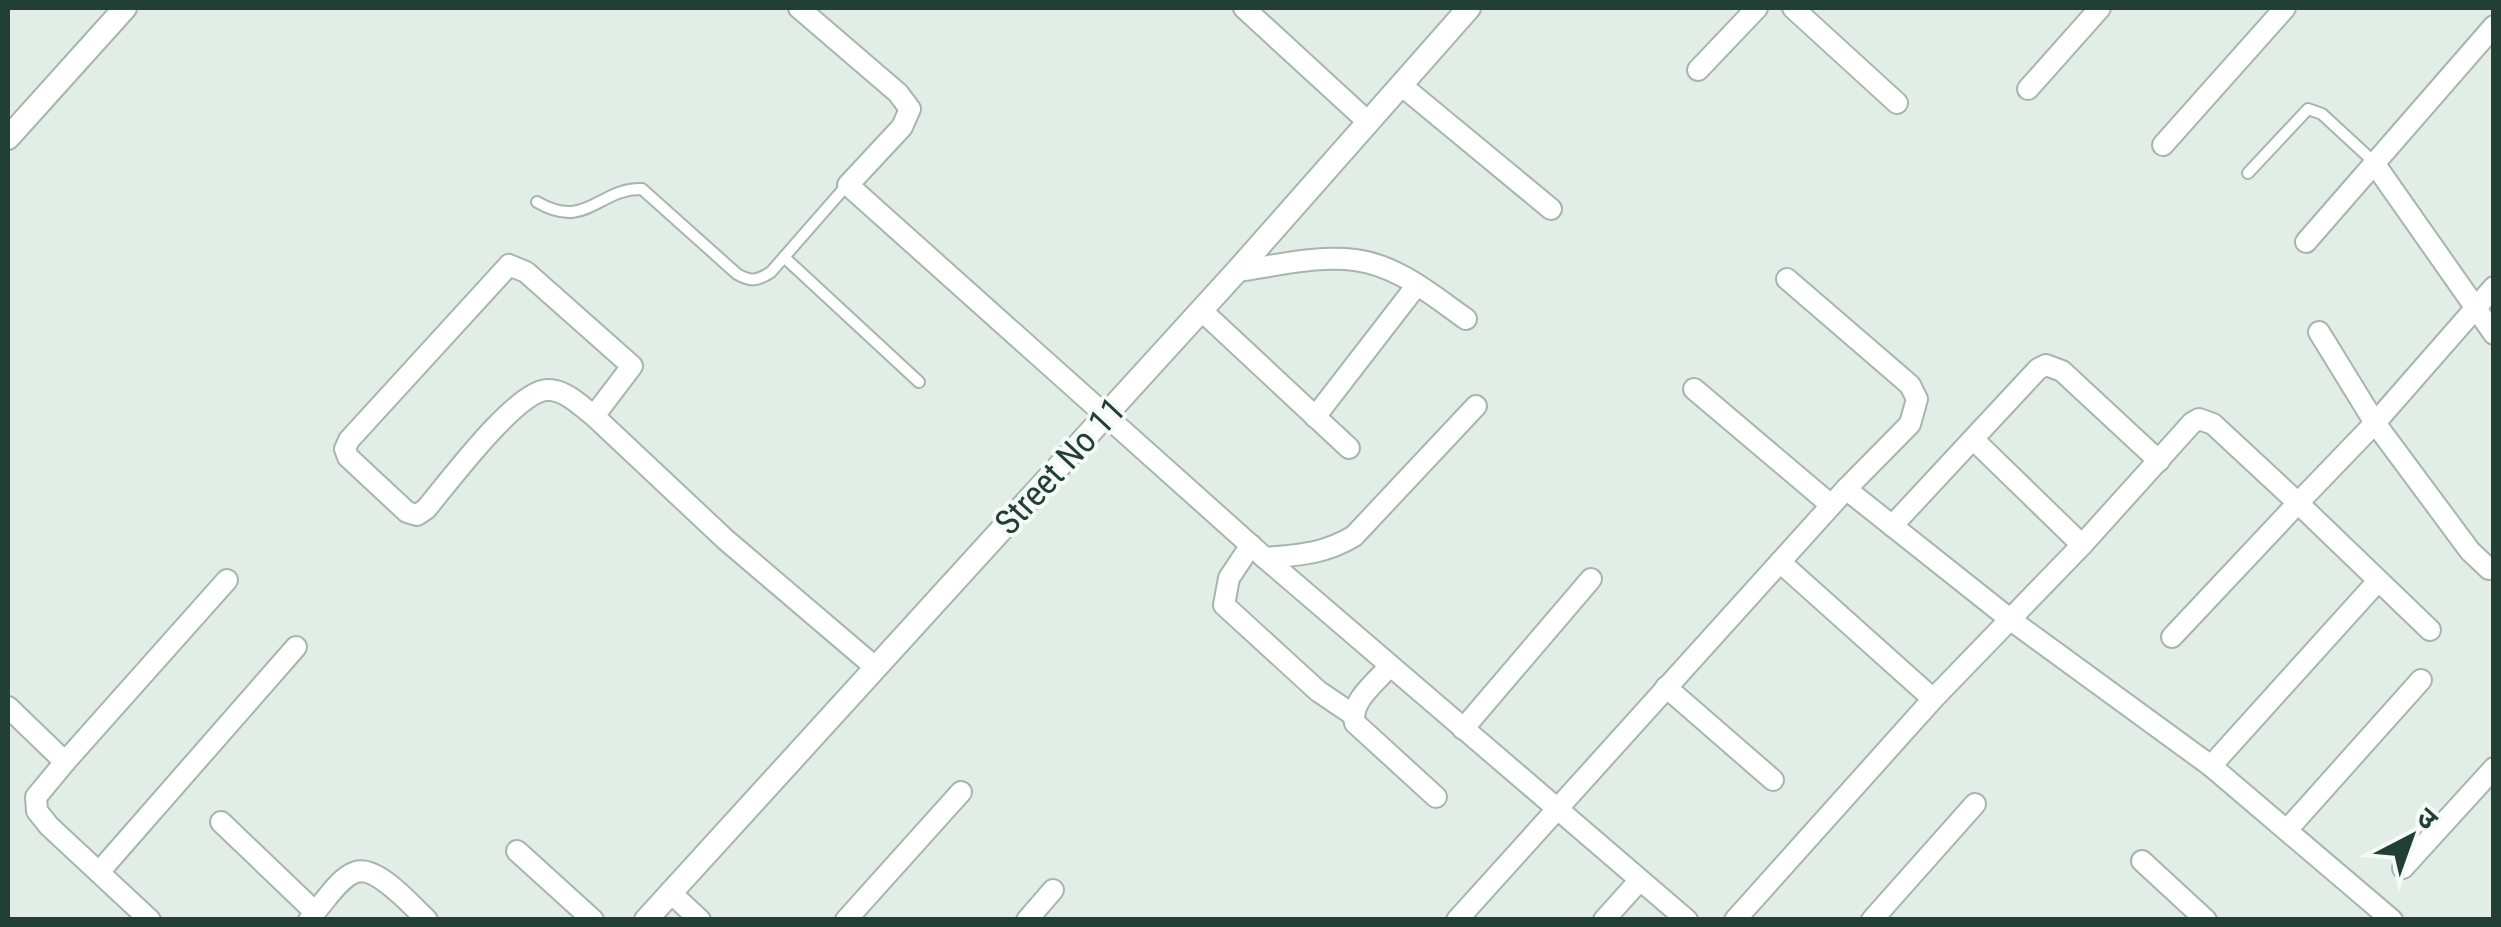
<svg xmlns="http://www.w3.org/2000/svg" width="2501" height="927" viewBox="0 0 2501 927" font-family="'Roboto Condensed','Noto Sans Devanagari',sans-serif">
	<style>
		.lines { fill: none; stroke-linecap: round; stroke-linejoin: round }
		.service-casing { stroke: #a5b5af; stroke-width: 14 }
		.minor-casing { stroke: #a5b5af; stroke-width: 24 }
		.tertiary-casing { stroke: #a5b5af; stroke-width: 26 }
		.service { stroke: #fff; stroke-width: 10 }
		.minor { stroke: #fff; stroke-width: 20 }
		.tertiary { stroke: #fff; stroke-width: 22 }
		.labels { text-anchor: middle; stroke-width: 8; stroke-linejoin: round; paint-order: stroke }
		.street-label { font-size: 35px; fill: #223f36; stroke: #f4faf7 }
	</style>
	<rect width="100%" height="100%" fill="#e3ede8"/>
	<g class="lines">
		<defs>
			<g id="service">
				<path d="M 2248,173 L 2308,109 L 2322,114 L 2374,162"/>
				<path d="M 537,202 C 587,231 598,188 642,189 L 737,274 C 751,282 757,281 771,272 L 847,185"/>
				<path d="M 784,257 L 919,382"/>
			</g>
			<g id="minor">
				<path d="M 799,8 L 898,93 L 910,109 L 902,127 L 848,185 L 1265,558 L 1687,920"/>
				<path d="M 1244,8 L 1367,121"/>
				<path d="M 1793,8 L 1897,103"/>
				<path d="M 1698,70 L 1757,8"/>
				<path d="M 1401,85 L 1551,209"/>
				<path d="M 2028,89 L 2100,8"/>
				<path d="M 2163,145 L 2285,8"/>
				<path d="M 2374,163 L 2494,334"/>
				<path d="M 2306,242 L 2494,26"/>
				<path d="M 1237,271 C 1275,266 1317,255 1355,260 C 1397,265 1432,295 1466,319"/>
				<path d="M 1201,310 L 1349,448"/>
				<path d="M 2319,332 L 2375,423 L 2470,551 L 2489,569 L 2494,568"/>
				<path d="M 1694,389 L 1831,505"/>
				<path d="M 594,416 L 632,366 L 526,272 L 509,265 L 349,440 L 345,449 L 348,457 L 407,512 L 417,515 L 426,509 C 448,483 516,391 547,390 C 565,389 581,406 594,416 L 726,540 L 875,667"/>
				<path d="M 1315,417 L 1417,285"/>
				<path d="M 1974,440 L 2082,545"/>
				<path d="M 1846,489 L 2011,620 L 2211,766"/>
				<path d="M 1892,526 L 2038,369 L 2046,365 L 2062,371 L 2159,461"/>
				<path d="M 1251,545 L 1229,578 L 1224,605 L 1318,691 L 1352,714"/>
				<path d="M 1265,558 C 1298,555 1325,554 1354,536 L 1476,406"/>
				<path d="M 1780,562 L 1933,699"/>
				<path d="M 2378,581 L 2211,766 L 2392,920"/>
				<path d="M 2172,637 L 2298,503 L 2430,630"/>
				<path d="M 1390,666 C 1377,681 1349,702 1355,723 L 1436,797"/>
				<path d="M 1666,687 L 1773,780"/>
				<path d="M 8,707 L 65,762 L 36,797 L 37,811 L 49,826 L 150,920"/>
				<path d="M 1463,729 L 1591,579"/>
				<path d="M 65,762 L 227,580"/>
				<path d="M 221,822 L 315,912 L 309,920"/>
				<path d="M 2287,830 L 2421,680"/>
				<path d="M 517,851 L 593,920"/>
				<path d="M 2142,861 L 2206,920"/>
				<path d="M 2403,868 L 2494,768"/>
				<path d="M 100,871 L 296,647"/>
				<path d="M 670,892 L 700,920"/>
				<path d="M 315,912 C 326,900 340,877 356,872 C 377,865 412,906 427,920"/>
				<path d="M 846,920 L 961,792"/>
				<path d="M 1027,920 L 1053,890"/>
				<path d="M 1457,920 L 1846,489 L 1910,424 L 1917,399 L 1910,385 L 1787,279"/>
				<path d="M 1604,920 L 1639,881"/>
				<path d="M 1735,920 L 1933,699 L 2082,545 L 2192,423 L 2199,419 L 2213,424 L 2298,503 L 2375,423 L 2494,287"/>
				<path d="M 1872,920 L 1975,804"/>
			</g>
			<g id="tertiary">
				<path d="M 8,138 L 125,8"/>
				<path d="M 646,920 L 1237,271 L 1469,8"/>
			</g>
		</defs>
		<use href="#service" class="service-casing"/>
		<use href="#minor" class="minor-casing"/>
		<use href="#tertiary" class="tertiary-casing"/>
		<use href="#service" class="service"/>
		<use href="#minor" class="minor"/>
		<use href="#tertiary" class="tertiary"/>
	</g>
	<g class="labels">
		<g class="street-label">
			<text transform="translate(1060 466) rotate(-47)" y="12">Street No 11</text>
		</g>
	</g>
	<rect width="2501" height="927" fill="none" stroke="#223f36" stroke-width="20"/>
	<g transform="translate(2411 837) rotate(41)" stroke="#f4faf7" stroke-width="8" paint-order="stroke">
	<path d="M0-8L18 38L0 25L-18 38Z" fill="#223f36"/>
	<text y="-15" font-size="28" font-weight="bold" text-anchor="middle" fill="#223f36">उ</text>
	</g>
</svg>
